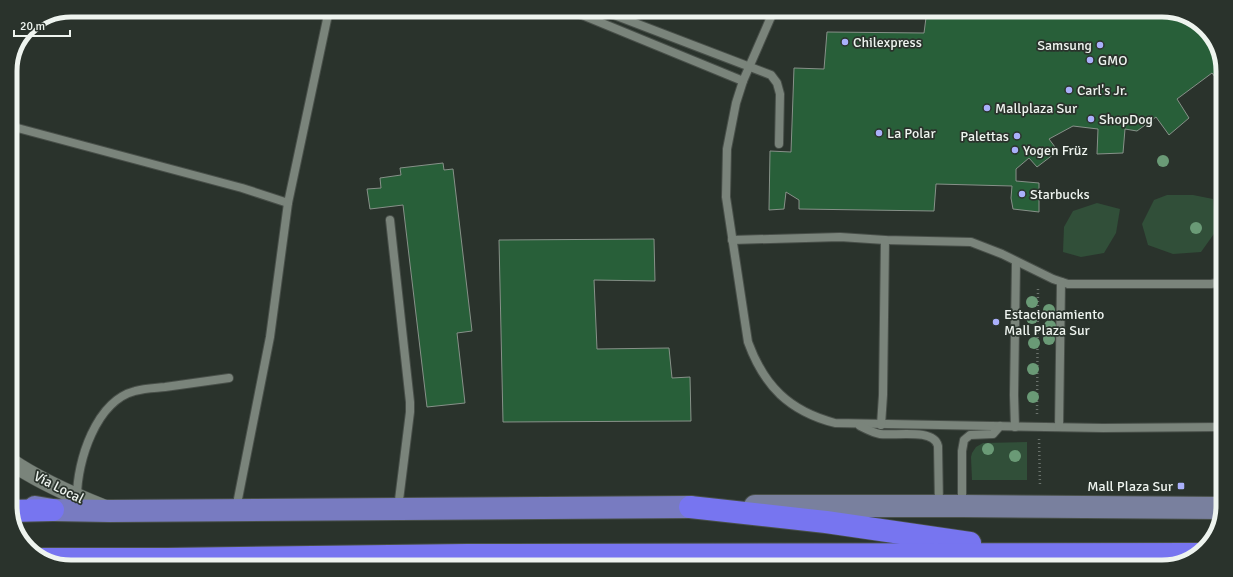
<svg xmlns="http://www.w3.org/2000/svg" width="1233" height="577" viewBox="0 0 1233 577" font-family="Signika,sans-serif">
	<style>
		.green { fill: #314f39 }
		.building { fill: #285f39; stroke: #879189 }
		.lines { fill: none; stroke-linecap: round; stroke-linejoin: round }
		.service-casing { stroke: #484f49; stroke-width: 10 }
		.minor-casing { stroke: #484f49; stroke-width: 18 }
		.secondary-casing { stroke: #484f49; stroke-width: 24 }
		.primary-casing { stroke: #484f49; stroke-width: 24 }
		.motorway-casing { stroke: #484f49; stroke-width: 24 }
		.path { stroke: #6b736d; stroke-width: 2.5; stroke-dasharray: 1 3; stroke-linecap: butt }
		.service { stroke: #7a847b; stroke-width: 8 }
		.minor { stroke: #7a847b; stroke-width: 17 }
		.secondary { stroke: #79809e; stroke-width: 22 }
		.primary { stroke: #787bc1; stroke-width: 22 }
		.motorway { stroke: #7775f0; stroke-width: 22 }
		.tree { fill: #6a9a76 }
		.poi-dot { fill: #aab0fb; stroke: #2a332c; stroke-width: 1.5 }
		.labels { text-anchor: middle; stroke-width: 3.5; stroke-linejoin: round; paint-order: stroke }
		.poi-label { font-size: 14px; fill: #eef4ef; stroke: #2a332c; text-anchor: start }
		.street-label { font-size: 14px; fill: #eef4ef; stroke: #2a332c }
		.rim { fill: none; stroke: #eef4ef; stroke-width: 5 }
	</style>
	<rect width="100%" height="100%" fill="#2a332c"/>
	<g class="green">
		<path d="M 1167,195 L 1193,195 L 1213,199 L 1216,231 L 1201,252 L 1173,254 L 1148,245 L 1142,224 L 1154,200 Z"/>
		<path d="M 1097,203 L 1120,209 L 1116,233 L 1104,253 L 1081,257 L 1063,252 L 1064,227 L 1073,211 Z"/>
		<path d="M 1027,442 L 1027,480 L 972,480 L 971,457 L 972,453 L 976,447 L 983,443 Z"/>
	</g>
	<g class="building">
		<path d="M 927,10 L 1162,10 L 1189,16 L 1213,37 L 1223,68 L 1223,87 L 1212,73 L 1177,99 L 1189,118 L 1169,135 L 1156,117 L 1137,131 L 1125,129 L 1123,153 L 1097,154 L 1098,129 L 1073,126 L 1049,139 L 1058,151 L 1037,167 L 1029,158 L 1016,169 L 1016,181 L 1039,183 L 1039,212 L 1013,209 L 1011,198 L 1012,186 L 936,184 L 934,211 L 799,209 L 799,200 L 786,192 L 784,209 L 769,210 L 770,151 L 791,152 L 794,68 L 824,69 L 827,32 L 924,33 Z"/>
		<path d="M 443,163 L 444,170 L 453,169 L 472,331 L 457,333 L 465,403 L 427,407 L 403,205 L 370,209 L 367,189 L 381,188 L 380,178 L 401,175 L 400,168 Z"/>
		<path d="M 654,239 L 655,281 L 594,280 L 597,349 L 669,348 L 672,378 L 690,377 L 691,421 L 503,422 L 499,240 Z"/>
	</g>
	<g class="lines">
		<defs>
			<g id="service">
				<path d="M 570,10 L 743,81"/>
				<path d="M 601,10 L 771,75 L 777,83 L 780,94 L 779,144"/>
				<path d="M 774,10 L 743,81 L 736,103 L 727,149 L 726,197 L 748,342 C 764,386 789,411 835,423 L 1103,428 L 1223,427"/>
				<path d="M 10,126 L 242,188 L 288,203"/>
				<path d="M 390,220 L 410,402 L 410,412 L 398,508"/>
				<path d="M 732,240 L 840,237 L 885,240 L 971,242 L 1002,254 L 1053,279 L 1068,284 L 1211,284 L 1223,282"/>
				<path d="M 881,425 L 883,395 L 885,240"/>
				<path d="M 860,426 C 866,429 873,433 880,434 C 895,436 934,428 938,446 L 939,505"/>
				<path d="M 1015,427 L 1014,395 L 1016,262"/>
				<path d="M 1059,427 L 1061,282"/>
				<path d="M 77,497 C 77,461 96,401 135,391 C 145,388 156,388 165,387 C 187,384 208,381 229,378"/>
				<path d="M 962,505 L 962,451 L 964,440 L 970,435 L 993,434 L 1000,426"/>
				<path d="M 236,509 L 270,337 L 288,203 L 329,10"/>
			</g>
			<path id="minor" d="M 10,461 C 39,481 71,495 104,508"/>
			<path id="secondary" d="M 755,506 L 962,506 L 1222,508"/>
			<path id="primary" d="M 35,507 L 53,510 L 110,511 L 690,507"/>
			<g id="motorway">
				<path d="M 690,507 L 826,522 L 970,543"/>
				<path d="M 10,511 L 53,510"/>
				<path d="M 43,559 L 167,559 L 466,555 L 1198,554"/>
			</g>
		</defs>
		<use href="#service" class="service-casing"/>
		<use href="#minor" class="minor-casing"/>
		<use href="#secondary" class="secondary-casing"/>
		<use href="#primary" class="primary-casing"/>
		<use href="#motorway" class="motorway-casing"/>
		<g class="path">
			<path d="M 1037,414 L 1038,287"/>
			<path d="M 1039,439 L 1040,486"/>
		</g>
		<use href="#service" class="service"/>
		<use href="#minor" class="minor"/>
		<use href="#secondary" class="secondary"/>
		<use href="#primary" class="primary"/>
		<use href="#motorway" class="motorway"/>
	</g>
	<g class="tree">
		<circle cx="1163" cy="161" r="6"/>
		<circle cx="1196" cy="228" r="6"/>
		<circle cx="1032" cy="302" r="6"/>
		<circle cx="1049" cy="310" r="6"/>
		<circle cx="1032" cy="318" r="6"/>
		<circle cx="1050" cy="326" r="6"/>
		<circle cx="1049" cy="339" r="6"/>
		<circle cx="1034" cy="343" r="6"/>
		<circle cx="1033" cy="369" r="6"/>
		<circle cx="1033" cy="397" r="6"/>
		<circle cx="988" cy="449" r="6"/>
		<circle cx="1015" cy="456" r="6"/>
	</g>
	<g class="poi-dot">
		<circle cx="845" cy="42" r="4"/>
		<circle cx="1100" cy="45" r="4"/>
		<circle cx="1090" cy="60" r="4"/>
		<circle cx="1069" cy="90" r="4"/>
		<circle cx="987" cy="108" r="4"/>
		<circle cx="1091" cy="119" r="4"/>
		<circle cx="879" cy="133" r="4"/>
		<circle cx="1017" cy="136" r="4"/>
		<circle cx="1015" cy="150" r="4"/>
		<circle cx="1022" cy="194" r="4"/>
		<circle cx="996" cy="322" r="4"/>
		<rect x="1177" y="482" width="8" height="8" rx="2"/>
	</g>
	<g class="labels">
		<g class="poi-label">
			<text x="853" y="47">Chilexpress</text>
			<text x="1092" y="50" text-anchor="end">Samsung</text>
			<text x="1098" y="65">GMO</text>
			<text x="1077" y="95">Carl's Jr.</text>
			<text x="995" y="113">Mallplaza Sur</text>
			<text x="1099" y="124">ShopDog</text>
			<text x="887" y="138">La Polar</text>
			<text x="1009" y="141" text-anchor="end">Palettas</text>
			<text x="1023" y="155">Yogen Früz</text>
			<text x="1030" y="199">Starbucks</text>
			<text x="1004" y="319">Estacionamiento<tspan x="1004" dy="16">Mall Plaza Sur</tspan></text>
			<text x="1173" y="491" text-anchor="end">Mall Plaza Sur</text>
		</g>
		<g class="street-label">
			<text transform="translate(59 487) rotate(27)" y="5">Vía Local</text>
		</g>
	</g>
	<path d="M0 0H1233V577H0ZM71 17H1162A54 54 0 0 1 1216 71V506A54 54 0 0 1 1162 560H71A54 54 0 0 1 17 506V71A54 54 0 0 1 71 17Z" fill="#2a332c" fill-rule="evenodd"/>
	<path class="rim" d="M71 17H1162A54 54 0 0 1 1216 71V506A54 54 0 0 1 1162 560H71A54 54 0 0 1 17 506V71A54 54 0 0 1 71 17Z"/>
	<path d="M14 30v6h56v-6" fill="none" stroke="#eef4ef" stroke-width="2"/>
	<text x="20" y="30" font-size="12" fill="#eef4ef" stroke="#2a332c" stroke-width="3" paint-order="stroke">20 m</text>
</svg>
